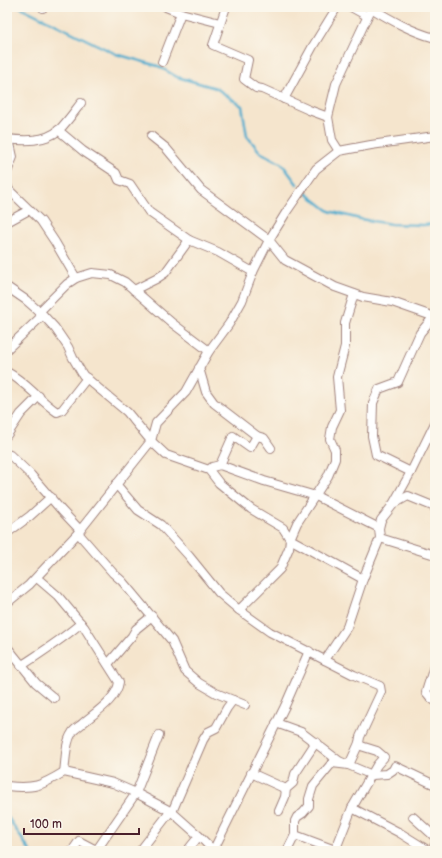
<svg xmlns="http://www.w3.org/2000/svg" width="442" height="858" viewBox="0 0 442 858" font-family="'Balsamiq Sans',sans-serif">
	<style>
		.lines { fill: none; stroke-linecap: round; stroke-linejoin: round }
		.stream { stroke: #51adcf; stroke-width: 2.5 }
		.street-casing { stroke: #a0827c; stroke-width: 10 }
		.street { stroke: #fff; stroke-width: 8 }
	</style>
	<rect width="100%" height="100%" fill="#fbf7ec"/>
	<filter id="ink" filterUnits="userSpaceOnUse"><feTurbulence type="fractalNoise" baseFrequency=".025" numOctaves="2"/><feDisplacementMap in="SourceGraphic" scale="8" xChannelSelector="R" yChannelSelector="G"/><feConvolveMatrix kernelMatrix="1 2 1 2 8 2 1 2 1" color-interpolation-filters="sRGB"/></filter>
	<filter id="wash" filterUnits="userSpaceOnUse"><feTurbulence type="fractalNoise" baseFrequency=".012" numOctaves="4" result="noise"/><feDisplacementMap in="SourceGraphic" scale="16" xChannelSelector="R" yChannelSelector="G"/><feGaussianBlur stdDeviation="0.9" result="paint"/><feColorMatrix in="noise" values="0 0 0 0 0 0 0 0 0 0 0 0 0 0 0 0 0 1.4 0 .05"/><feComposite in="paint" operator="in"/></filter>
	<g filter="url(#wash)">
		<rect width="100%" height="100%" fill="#f5e5cd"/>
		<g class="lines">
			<g class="stream">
				<path d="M 20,7 L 116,54 L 158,66 L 177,77 L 216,88 L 242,106 L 247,136 L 260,152 L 282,164 L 297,184"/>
				<path d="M 306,193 L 329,211 L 360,219 L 391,224 L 423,225 L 435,224"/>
				<path d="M 7,816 L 30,851"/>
			</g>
		</g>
	</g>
	<g filter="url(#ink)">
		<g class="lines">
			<defs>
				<g id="street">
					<path d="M 166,7 L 181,13 L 220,23"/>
					<path d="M 226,7 L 213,45 L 248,60 L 244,79 L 256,88 L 262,89 L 309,110 L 328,117"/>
					<path d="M 351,7 L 367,16"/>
					<path d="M 43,8 L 43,7"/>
					<path d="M 371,8 C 391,20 412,32 435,38"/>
					<path d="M 162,62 L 181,13"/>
					<path d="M 284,99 L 313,46 L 337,7"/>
					<path d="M 58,130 L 83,151 L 116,173 L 119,180 L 130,184 L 149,212 L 189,240 L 218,252 L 253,272"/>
					<path d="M 151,136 L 166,148 L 201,190 L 269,240 L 285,260 L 335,287 L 363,297 L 392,302 L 435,317"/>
					<path d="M 7,139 C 24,141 45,142 59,130 C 67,122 74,112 81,103"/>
					<path d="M 339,151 L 332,140 L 328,117 L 336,84 L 372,7"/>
					<path d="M 7,172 L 13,157 L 9,139"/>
					<path d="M 7,185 L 9,190 L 41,221 L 55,242 L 76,278"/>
					<path d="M 7,222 L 29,210"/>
					<path d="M 7,287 L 26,300 L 43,315 L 55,328 L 68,347 L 73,358 L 83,375 L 98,388 L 127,412 L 151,441 L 166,455 L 209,470 L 219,483 L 251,509 L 283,528 L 290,539 L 363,579"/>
					<path d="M 134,290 L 156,279 L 165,273 L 189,240"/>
					<path d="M 39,312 L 67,284 L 76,278 L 92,273 L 111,275 L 125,282 L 172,323 L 209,351"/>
					<path d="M 7,349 L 43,315"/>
					<path d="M 199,368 L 206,392 L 214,403 L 257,436 L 264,438 L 271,448"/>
					<path d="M 7,372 C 26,382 39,400 57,412 L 62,410 L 87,378"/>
					<path d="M 7,435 L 21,414 L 39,396"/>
					<path d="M 7,454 L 10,455 L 31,475 L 62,511 L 80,530"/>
					<path d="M 220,465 L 233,436 L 250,448 L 257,436"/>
					<path d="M 209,470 L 212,467 L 220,465 L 264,481 L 316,496 L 379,528"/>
					<path d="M 411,472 L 376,455 L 372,436 L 373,403 L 379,389 L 398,382 L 420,333 L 435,315"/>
					<path d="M 116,484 L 138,510 L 161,525 L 189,556 L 219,593 L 239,610 L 270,632 L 354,675 L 380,686 L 381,692 L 360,737 L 359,743 L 349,765 L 332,763 L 313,786 L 309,799 L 309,806 L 303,813 L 297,817 L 295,821 L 295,835 L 287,851"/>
					<path d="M 392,505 L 408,496 L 435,507"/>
					<path d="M 7,533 L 30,516 L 51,497"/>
					<path d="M 78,533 L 113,573 L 122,581 L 172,641 L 185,671 L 199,683 L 216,693 L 245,705"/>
					<path d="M 380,538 L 435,555"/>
					<path d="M 37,578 L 58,596 L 84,627 L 119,682 C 117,699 96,712 83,723 C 80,726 74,729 72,733 C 65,743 66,760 64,772"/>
					<path d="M 7,603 L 29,585 L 78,533 L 151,441 L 156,423 L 186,392 L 209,351 L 229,324 L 242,301 L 253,272 L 269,240 L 287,211 L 316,169 L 339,151 L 371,145 L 435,136"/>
					<path d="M 239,610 L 280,569 L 289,548 L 290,539 L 297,523 L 328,476 L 335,459 L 335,450 L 330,439 L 332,427 L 340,410 L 337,377 L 345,346 L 345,323 L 354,294"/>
					<path d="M 7,647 L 36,683 L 54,698"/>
					<path d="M 325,660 L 347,627 L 363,579 L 380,538 L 379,528 L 381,520 L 392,506 L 411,472 L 435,423"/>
					<path d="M 435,663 L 426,692 L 431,698 L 435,701"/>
					<path d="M 108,664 L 132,636 L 136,629 L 152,616"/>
					<path d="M 21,666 C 42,652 63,639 81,623"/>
					<path d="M 276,723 L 301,732 L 339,761 L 372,775 L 387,774 L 393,770 L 395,766 L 435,785"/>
					<path d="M 251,773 L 286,789"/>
					<path d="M 7,786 C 34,789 41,786 64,772 L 113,783 L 136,793 L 172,812 L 199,836 L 214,851"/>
					<path d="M 352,808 L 400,833 L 429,851"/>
					<path d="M 279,811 L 285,797 L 286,789 L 293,783 L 295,774 L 316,742"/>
					<path d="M 172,812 L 203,740 L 208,732 L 216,728 L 227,708 L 233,700"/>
					<path d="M 413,817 L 435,837"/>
					<path d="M 295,835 L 335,850"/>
					<path d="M 72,851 L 79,841 L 96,850"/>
					<path d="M 96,851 L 136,793 L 159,735"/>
					<path d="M 140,851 L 170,812"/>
					<path d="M 187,851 L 199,836"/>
					<path d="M 213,851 L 285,706 L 309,651"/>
					<path d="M 335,851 L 352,808 L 377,765 L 384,757 L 377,751 L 361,746 L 359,743"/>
					<path d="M 432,851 L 435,845"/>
				</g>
			</defs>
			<use href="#street" class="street-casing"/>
			<use href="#street" class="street"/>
		</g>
	</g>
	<rect width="442" height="858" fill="none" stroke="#fbf7ec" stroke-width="24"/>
	<path d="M24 828v6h115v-6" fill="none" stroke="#4a1f2b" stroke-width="2"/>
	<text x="30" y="828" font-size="12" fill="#4a1f2b" stroke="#fbf7ec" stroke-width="3" paint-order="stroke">100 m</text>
</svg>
